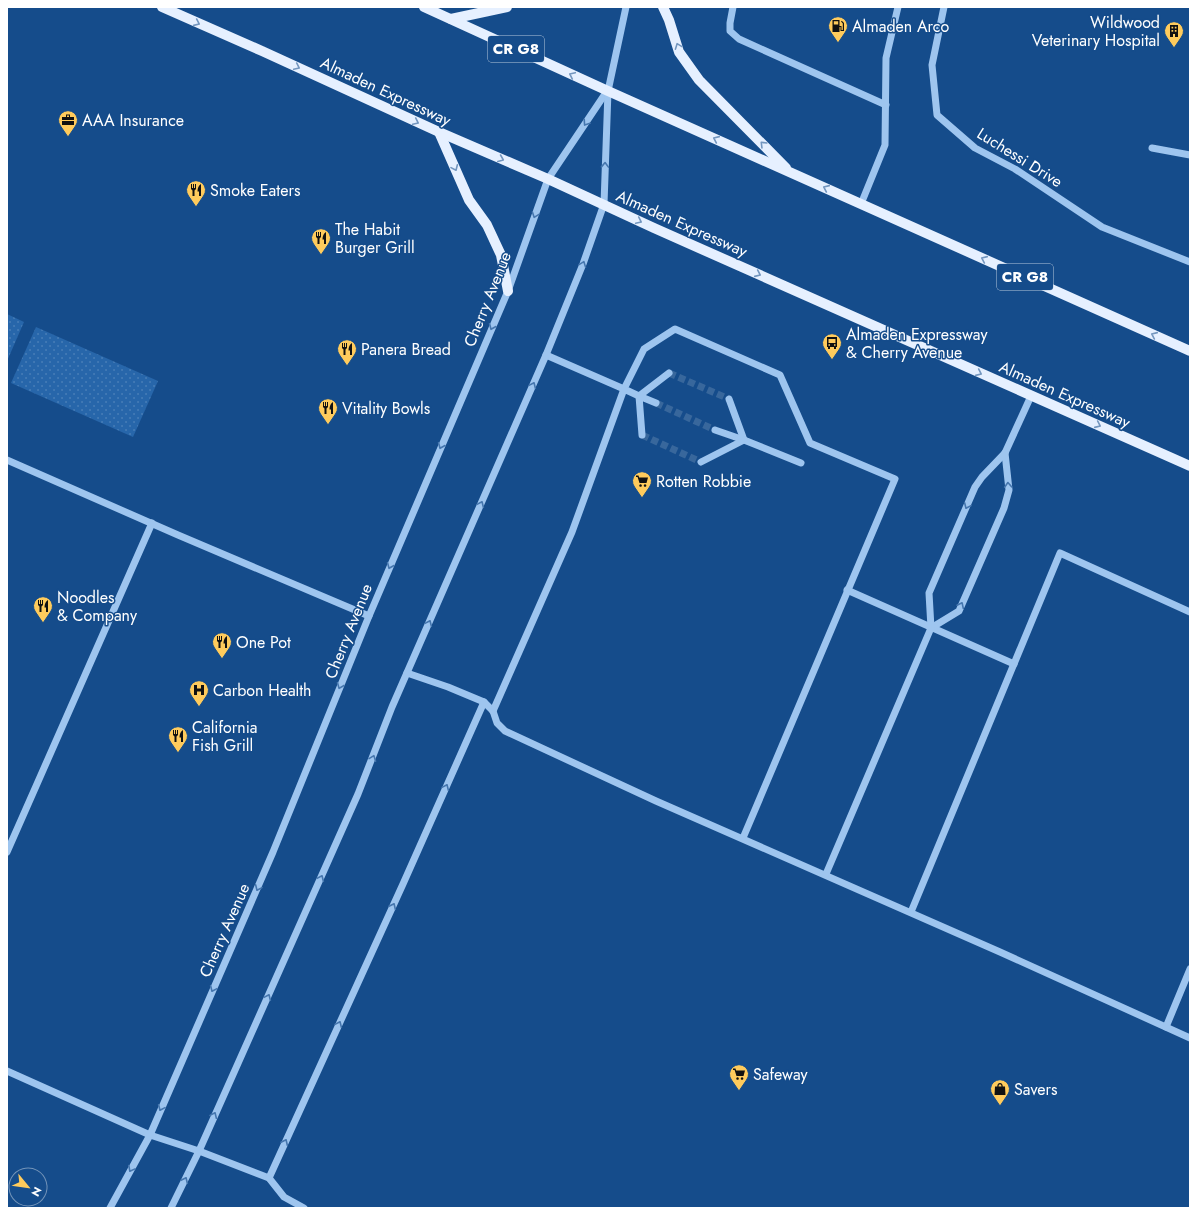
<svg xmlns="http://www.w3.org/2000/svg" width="1197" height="1215" viewBox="0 0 1197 1215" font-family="Jost,sans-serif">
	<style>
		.grass { fill: url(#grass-dots) }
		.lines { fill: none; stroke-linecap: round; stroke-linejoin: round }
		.minor-tunnel { stroke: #38679c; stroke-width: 7; stroke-dasharray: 7 3.5; stroke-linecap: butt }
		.minor { stroke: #9ec5ef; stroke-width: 7 }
		.major { stroke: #e6f0ff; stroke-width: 10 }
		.oneway { stroke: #7396bf }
		.oneway2 { stroke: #4576ae }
		.labels { text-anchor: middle; stroke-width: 3; stroke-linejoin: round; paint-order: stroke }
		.shield { fill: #154c8b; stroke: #b9c9dc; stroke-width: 1 }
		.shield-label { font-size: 15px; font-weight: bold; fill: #fff }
		.poi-label { font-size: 16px; fill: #fff; stroke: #154c8b; text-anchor: start }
		.street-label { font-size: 16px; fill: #fff; stroke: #154c8b }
	</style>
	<defs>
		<pattern id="grass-dots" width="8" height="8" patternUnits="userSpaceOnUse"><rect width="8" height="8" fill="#2766aa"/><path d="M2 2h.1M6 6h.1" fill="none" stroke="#477db7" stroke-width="1.8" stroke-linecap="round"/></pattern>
	</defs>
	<rect width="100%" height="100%" fill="#154c8b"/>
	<g class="grass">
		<path d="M 7,314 L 24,322 L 7,361 Z"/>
		<path d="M 36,327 L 158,381 L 133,437 L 11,383 Z"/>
	</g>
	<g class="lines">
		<g class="minor-tunnel">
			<path d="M 669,373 L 729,399"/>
			<path d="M 656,403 L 715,430"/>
			<path d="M 642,435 L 701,462"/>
		</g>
		<g class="minor">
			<path d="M 733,7 L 730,23 L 730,31 L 739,39 L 886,105"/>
			<path d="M 944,7 L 932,65 L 937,115 L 975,148 L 1015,169 L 1102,227 L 1190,262"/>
			<path d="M 1152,148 L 1190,155"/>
			<path d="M 861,204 L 885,145 L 886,58 L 898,7"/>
			<path d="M 669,373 L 639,396 L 624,389 L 644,349 L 675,329 L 780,375 L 810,443 L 895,479 L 743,838"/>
			<path d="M 729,399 L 744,440 L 801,463"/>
			<path d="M 715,430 L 744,440"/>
			<path d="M 642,435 L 639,396 L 656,403"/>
			<path d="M 7,460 L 178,535 L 369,616"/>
			<path d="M 701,462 L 744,440"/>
			<path d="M 847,590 L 1014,664"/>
			<path d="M 931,628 L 959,611 L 1004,508 L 1009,490 L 1005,453"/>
			<path d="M 407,673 L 448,687 L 484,702 L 493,711 L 497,723 L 505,731 L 656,801 L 1000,952 L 1190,1038"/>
			<path d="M 493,711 L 572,532 L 624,389 L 546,355"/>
			<path d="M 7,852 L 152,523"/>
			<path d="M 826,874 L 931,628 L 929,593 L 975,487 L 982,477 L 1005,453 L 1031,396"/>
			<path d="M 911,912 L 1060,553 L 1190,612"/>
			<path d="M 1166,1027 L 1190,969"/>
			<path d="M 7,1071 L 150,1135 L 199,1151 L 269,1178 L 284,1197 L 304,1208"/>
			<path d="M 269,1178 L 403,884 L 484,702"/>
			<path d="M 110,1208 L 150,1135 L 273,852 L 369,616 L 508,291 L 548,179 L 607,91"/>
			<path d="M 171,1208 L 199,1151 L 358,794 L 392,707 L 546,355 L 583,264 L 604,204 L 608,91 L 626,7"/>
		</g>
		<g class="major">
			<path d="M 162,7 L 262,51 L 439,132 L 548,179 L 654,228 L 1190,466"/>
			<path d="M 424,7 L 608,91 L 1190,351"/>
			<path d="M 663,7 L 669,20 L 679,52 L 699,80 L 786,168"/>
			<path d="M 451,19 L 507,7"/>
			<path d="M 439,132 L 469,200 L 487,225 L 501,255 L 508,291"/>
		</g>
	</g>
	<defs><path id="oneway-chevron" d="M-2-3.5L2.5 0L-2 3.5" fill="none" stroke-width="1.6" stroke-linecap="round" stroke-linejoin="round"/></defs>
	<g class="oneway">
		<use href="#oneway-chevron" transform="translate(197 23) rotate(24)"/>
		<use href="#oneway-chevron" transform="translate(678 46) rotate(-111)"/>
		<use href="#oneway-chevron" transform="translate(297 67) rotate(25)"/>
		<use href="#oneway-chevron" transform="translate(572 75) rotate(-155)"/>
		<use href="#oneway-chevron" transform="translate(416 122) rotate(25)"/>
		<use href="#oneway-chevron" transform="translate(716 139) rotate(-156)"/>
		<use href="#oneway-chevron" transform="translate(763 144) rotate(-135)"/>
		<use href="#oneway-chevron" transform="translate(501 159) rotate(23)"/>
		<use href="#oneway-chevron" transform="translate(455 168) rotate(66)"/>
		<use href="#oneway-chevron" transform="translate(826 188) rotate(-156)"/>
		<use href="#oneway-chevron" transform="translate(639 221) rotate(25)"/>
		<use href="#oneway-chevron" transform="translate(984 259) rotate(-156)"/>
		<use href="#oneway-chevron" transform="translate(758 274) rotate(24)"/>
		<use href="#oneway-chevron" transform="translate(1154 335) rotate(-156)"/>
		<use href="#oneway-chevron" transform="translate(979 373) rotate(24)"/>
		<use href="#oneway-chevron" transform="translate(1098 425) rotate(24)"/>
	</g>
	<g class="oneway2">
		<use href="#oneway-chevron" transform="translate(586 123) rotate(124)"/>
		<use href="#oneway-chevron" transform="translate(605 165) rotate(-88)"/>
		<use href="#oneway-chevron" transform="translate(535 215) rotate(110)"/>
		<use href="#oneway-chevron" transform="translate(583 264) rotate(-69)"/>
		<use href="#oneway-chevron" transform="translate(492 327) rotate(113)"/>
		<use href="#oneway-chevron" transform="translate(533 385) rotate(-66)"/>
		<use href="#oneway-chevron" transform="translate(441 446) rotate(113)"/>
		<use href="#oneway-chevron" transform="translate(1008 485) rotate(-93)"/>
		<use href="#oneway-chevron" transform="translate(481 504) rotate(-66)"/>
		<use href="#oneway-chevron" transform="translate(967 506) rotate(114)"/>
		<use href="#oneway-chevron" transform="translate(390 566) rotate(113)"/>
		<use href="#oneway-chevron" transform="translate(961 605) rotate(-64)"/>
		<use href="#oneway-chevron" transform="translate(429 623) rotate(-66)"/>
		<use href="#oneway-chevron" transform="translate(340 686) rotate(112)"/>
		<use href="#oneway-chevron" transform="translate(373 758) rotate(-69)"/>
		<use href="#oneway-chevron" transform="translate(446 787) rotate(-66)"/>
		<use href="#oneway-chevron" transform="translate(321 878) rotate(-66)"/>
		<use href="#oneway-chevron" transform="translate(258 888) rotate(114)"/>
		<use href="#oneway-chevron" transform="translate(393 906) rotate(-65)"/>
		<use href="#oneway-chevron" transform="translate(213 989) rotate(114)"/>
		<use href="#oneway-chevron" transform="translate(268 997) rotate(-66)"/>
		<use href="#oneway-chevron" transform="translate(339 1024) rotate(-66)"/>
		<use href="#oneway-chevron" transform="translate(161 1108) rotate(114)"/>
		<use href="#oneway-chevron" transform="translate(214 1115) rotate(-66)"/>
		<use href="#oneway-chevron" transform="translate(285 1142) rotate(-65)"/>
		<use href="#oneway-chevron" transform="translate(131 1169) rotate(118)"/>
		<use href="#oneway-chevron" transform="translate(185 1180) rotate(-65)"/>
	</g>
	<defs>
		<symbol id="fuel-pin" viewBox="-11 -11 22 30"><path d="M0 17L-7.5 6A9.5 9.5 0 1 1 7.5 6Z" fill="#ffcb5c" stroke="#154c8b"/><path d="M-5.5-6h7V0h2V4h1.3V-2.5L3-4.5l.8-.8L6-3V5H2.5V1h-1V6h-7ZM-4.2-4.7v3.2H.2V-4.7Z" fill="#111"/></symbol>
		<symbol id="building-pin" viewBox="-11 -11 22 30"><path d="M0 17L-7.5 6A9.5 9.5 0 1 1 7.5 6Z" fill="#ffcb5c" stroke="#154c8b"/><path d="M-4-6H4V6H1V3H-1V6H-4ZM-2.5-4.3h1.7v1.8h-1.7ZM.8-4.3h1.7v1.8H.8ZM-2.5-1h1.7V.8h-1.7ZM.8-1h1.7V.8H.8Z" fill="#111"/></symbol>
		<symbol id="office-pin" viewBox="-11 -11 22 30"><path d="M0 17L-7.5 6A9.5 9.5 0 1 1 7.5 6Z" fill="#ffcb5c" stroke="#154c8b"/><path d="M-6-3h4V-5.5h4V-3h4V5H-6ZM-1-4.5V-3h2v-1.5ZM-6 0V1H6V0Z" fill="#111"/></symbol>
		<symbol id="restaurant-pin" viewBox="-11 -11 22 30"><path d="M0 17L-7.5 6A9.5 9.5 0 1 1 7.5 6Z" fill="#ffcb5c" stroke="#154c8b"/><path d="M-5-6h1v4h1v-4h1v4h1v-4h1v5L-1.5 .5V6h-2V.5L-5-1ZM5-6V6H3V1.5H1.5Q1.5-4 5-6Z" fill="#111"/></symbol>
		<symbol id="bus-pin" viewBox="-11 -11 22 30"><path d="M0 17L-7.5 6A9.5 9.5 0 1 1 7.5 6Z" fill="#ffcb5c" stroke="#154c8b"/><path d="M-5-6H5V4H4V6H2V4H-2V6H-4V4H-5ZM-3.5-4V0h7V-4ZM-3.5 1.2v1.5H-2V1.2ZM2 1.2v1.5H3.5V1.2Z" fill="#111"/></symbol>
		<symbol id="supermarket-pin" viewBox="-11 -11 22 30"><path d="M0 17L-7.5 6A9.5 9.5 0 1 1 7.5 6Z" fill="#ffcb5c" stroke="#154c8b"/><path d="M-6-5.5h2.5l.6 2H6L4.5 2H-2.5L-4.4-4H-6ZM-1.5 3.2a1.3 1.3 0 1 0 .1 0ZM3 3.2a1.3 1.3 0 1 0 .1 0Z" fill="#111"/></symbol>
		<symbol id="hospital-pin" viewBox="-11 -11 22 30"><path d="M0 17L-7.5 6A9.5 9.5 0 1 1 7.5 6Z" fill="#ffcb5c" stroke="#154c8b"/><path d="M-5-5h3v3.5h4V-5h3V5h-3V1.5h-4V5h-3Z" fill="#111"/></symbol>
		<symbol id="shop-pin" viewBox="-11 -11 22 30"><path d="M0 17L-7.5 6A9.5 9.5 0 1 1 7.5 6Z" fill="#ffcb5c" stroke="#154c8b"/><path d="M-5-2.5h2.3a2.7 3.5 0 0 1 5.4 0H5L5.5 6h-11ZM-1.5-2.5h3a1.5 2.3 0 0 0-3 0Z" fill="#111"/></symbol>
	</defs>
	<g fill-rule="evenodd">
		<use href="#fuel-pin" x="827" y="15" width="22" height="30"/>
		<use href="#building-pin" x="1163" y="20" width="22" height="30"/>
		<use href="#office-pin" x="57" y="109" width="22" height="30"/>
		<use href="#restaurant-pin" x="185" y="179" width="22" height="30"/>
		<use href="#restaurant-pin" x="310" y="227" width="22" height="30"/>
		<use href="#bus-pin" x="821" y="332" width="22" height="30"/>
		<use href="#restaurant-pin" x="336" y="338" width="22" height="30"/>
		<use href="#restaurant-pin" x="317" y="397" width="22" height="30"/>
		<use href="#supermarket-pin" x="631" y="470" width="22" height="30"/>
		<use href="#restaurant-pin" x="32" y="595" width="22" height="30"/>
		<use href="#restaurant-pin" x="211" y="631" width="22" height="30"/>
		<use href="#hospital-pin" x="188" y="679" width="22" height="30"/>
		<use href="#restaurant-pin" x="167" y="725" width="22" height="30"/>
		<use href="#supermarket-pin" x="728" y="1063" width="22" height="30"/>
		<use href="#shop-pin" x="989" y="1078" width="22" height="30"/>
	</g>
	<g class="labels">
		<g class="shield">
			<rect x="488" y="36" width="56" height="26" rx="3"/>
			<rect x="997" y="264" width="56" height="26" rx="3"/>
		</g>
		<g class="shield-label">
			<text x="516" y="54">CR G8</text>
			<text x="1025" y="282">CR G8</text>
		</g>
		<g class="poi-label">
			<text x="1160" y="28" text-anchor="end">Wildwood<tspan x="1160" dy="18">Veterinary Hospital</tspan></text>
			<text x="852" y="32">Almaden Arco</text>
			<text x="82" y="126">AAA Insurance</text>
			<text x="210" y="196">Smoke Eaters</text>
			<text x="335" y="235">The Habit<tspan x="335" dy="18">Burger Grill</tspan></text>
			<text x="846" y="340">Almaden Expressway<tspan x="846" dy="18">&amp; Cherry Avenue</tspan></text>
			<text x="361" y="355">Panera Bread</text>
			<text x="342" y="414">Vitality Bowls</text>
			<text x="656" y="487">Rotten Robbie</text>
			<text x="57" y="603">Noodles<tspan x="57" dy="18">&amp; Company</tspan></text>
			<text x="236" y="648">One Pot</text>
			<text x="213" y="696">Carbon Health</text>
			<text x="192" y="733">California<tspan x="192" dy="18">Fish Grill</tspan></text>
			<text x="753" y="1080">Safeway</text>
			<text x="1014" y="1095">Savers</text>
		</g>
		<g class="street-label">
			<text transform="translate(386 91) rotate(25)" y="6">Almaden Expressway</text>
			<text transform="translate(1020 157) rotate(32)" y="6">Luchessi Drive</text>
			<text transform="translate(682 223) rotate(24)" y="6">Almaden Expressway</text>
			<text transform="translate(487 299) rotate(-68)" y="6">Cherry Avenue</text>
			<text transform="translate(1065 394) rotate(24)" y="6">Almaden Expressway</text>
			<text transform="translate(348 631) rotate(-68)" y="6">Cherry Avenue</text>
			<text transform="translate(224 930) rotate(-66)" y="6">Cherry Avenue</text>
		</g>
	</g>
	<rect width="1197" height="1215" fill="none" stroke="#ffffff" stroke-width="16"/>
	<g transform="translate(28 1187) rotate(119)"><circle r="19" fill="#154c8b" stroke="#7394b9"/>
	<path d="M0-3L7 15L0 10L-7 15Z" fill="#ffcb5c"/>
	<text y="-6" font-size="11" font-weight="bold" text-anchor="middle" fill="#ffffff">N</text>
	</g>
</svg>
